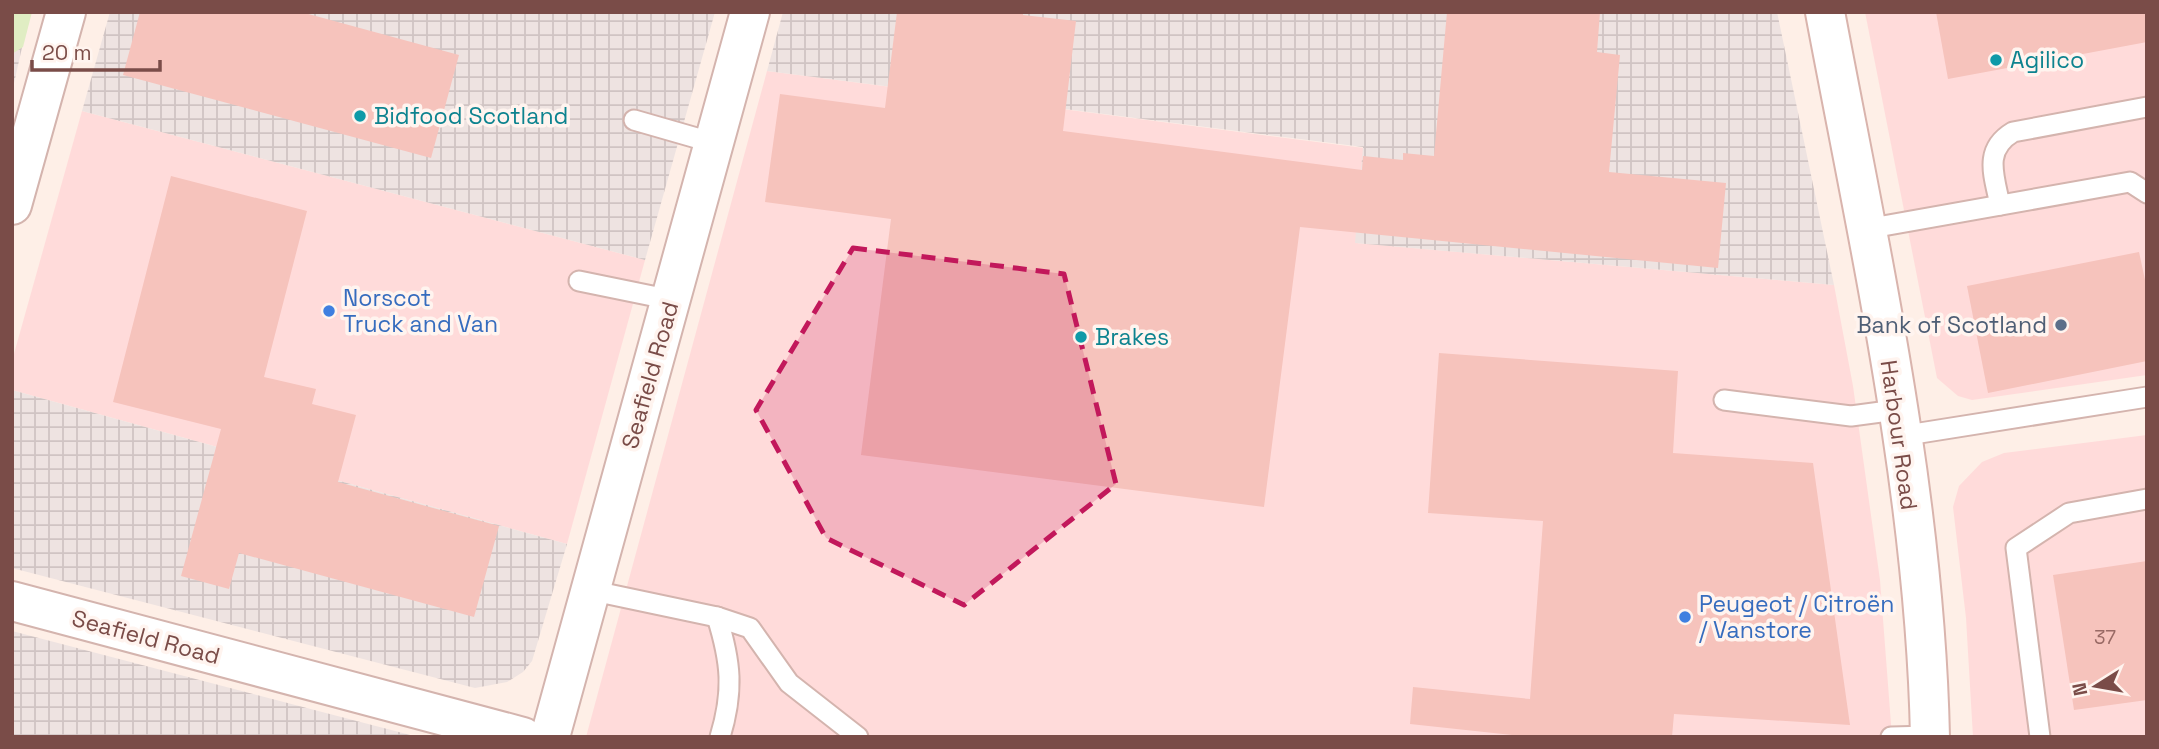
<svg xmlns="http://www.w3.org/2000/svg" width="2159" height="749" viewBox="0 0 2159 749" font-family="'Space Grotesk',sans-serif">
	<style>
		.commercial { fill: #ffdbda }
		.industrial { fill: url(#industrial-grid) }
		.grass { fill: #e0edc3 }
		.building { fill: #f6c3bc }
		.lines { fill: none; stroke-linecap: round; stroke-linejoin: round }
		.lane-casing { stroke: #d4b4ae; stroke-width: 23 }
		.street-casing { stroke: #d4b4ae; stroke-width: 42 }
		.secondary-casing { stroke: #d9b4ad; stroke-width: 42 }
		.lane { stroke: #fff; stroke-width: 19 }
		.street { stroke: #fff; stroke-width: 38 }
		.secondary { stroke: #fff; stroke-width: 38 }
		.marked { fill: #c2185b; fill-opacity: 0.2; stroke: #c2185b; stroke-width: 5; stroke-dasharray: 14 9; stroke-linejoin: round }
		.culture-dot { fill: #0f9aa8; stroke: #fff4ef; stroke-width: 2.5 }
		.shop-dot { fill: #3f7fe0; stroke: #fff4ef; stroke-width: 2.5 }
		.service-dot { fill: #5c6f8a; stroke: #fff4ef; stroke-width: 2.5 }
		.labels { text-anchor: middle; stroke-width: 7; stroke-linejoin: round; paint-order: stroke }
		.number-label { font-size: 19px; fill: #996a65 }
		.culture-label { font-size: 23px; fill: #0d838f; stroke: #fff4ef; text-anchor: start }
		.shop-label { font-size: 23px; fill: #366cbe; stroke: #fff4ef; text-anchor: start }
		.service-label { font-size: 23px; fill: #4e5e75; stroke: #fff4ef; text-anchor: end }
		.street-label { font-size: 23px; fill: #7a4c48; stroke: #fff4ef }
	</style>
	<defs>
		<pattern id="industrial-grid" width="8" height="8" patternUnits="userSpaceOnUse" patternTransform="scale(1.75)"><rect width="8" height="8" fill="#eee3e1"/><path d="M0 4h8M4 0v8" fill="none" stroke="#d0c4c3"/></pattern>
	</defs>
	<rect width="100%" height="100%" fill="#feefe7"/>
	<g class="commercial">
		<path d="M 1865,12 L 2147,12 L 2147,375 L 1972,400 L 1958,396 L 1937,378 Z"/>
		<path d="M 767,71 L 1364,148 L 1356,243 L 1834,285 L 1853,386 L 1880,580 L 1892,737 L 586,737 Z"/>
		<path d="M 82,111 L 645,260 L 567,544 L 12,390 L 12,361 Z"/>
		<path d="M 2147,435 L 2147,737 L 1973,737 L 1966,618 L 1953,507 L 1959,486 L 1982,462 L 2004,453 Z"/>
	</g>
	<g class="industrial">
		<path d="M 12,12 L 30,12 L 12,92 Z"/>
		<path d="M 110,12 L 715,12 L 645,260 L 82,111 Z"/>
		<path d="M 783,12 L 1777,12 L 1834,285 L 1355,243 L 1363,147 L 767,71 Z"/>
		<path d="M 12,390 L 567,544 L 532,661 L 523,672 L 507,682 L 475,688 L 12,568 Z"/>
		<path d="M 12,631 L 418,737 L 12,737 Z"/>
	</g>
	<path class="grass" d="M 12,12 L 32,12 L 23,47 L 12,54 Z"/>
	<g class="building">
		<path d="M 140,12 L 301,12 L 459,55 L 431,158 L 123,75 Z"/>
		<path d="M 897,12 L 1023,12 L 1023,15 L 1076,21 L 1063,131 L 1362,170 L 1363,156 L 1403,160 L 1403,153 L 1434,156 L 1447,12 L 1600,12 L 1597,52 L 1620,55 L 1609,172 L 1726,183 L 1718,268 L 1300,227 L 1264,507 L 861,455 L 891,219 L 765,202 L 780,94 L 885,108 Z"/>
		<path d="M 1936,12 L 2147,12 L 2147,42 L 1948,79 Z"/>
		<path d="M 171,176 L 307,211 L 264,377 L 316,389 L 312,404 L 356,415 L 338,482 L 499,526 L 474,617 L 239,553 L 229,589 L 181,576 L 221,429 L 113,402 Z"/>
		<path d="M 2139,252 L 2147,289 L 2147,361 L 1988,393 L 1967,286 Z"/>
		<path d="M 1439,353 L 1678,371 L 1673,453 L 1813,463 L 1850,725 L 1674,714 L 1672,737 L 1530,737 L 1410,724 L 1413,687 L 1530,699 L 1543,521 L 1428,513 Z"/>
		<path d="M 2147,561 L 2147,700 L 2074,710 L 2053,575 Z"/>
	</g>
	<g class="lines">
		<defs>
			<g id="lane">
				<path d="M 634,120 L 714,143"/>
				<path d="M 2000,205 C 1994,175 1983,150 2013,132 L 2147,107"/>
				<path d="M 1866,229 L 2130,182 L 2147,193"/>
				<path d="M 579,281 L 672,300"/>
				<path d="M 1724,400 L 1851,416 L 1896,410"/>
				<path d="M 1901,436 L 2147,397"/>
				<path d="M 589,590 L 717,617 L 750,628 L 789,683 L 858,737"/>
				<path d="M 717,617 C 731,662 734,691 720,737"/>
				<path d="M 1891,737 L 1930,736"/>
				<path d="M 2040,737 L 2016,548 L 2069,513 L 2147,499"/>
			</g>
			<g id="street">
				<path d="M 12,205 L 66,12"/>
				<path d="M 12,601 L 523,737"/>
				<path d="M 550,737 L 750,12"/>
			</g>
			<path id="secondary" d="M 1825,12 C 1870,251 1925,494 1930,737"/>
		</defs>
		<use href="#lane" class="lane-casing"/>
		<use href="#street" class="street-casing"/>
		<use href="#secondary" class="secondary-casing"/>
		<use href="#lane" class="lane"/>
		<use href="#street" class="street"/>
		<use href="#secondary" class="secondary"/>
	</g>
	<path class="marked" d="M 853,248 L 1064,274 L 1116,484 L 964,605 L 826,538 L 756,410 Z"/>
	<g class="culture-dot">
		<circle cx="1996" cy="60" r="7"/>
		<circle cx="360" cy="116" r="7"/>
		<circle cx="1081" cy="337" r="7"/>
	</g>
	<g class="shop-dot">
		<circle cx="329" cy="311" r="7"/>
		<circle cx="1685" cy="617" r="7"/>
	</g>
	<circle class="service-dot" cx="2061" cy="325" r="7"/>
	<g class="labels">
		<g class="number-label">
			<text x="2105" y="644">37</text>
		</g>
		<g class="culture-label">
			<text x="2010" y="68">Agilico</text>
			<text x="374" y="124">Bidfood Scotland</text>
			<text x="1095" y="345">Brakes</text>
		</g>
		<g class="shop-label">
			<text x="343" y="306">Norscot<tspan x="343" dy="26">Truck and Van</tspan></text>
			<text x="1699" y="612">Peugeot / Citroën<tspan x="1699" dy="26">/ Vanstore</tspan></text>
		</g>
		<g class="service-label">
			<text x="2047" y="333">Bank of Scotland</text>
		</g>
		<g class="street-label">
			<text transform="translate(650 375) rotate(-74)" y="8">Seafield Road</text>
			<text transform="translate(1899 435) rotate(82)" y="8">Harbour Road</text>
			<text transform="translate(146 637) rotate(15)" y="8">Seafield Road</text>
		</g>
	</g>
	<rect width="2159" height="749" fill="none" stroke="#7a4c48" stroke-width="28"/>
	<g transform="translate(2096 686) rotate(259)" stroke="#fff4ef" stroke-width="5" paint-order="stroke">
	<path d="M0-5L12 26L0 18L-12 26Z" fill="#7a4c48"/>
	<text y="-10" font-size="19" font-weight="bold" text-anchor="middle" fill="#7a4c48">N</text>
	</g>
	<path d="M32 60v10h128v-10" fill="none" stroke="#7a4c48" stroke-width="3.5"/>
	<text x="42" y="60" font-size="21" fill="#7a4c48" stroke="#fff4ef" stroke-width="5" paint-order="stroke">20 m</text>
</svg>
